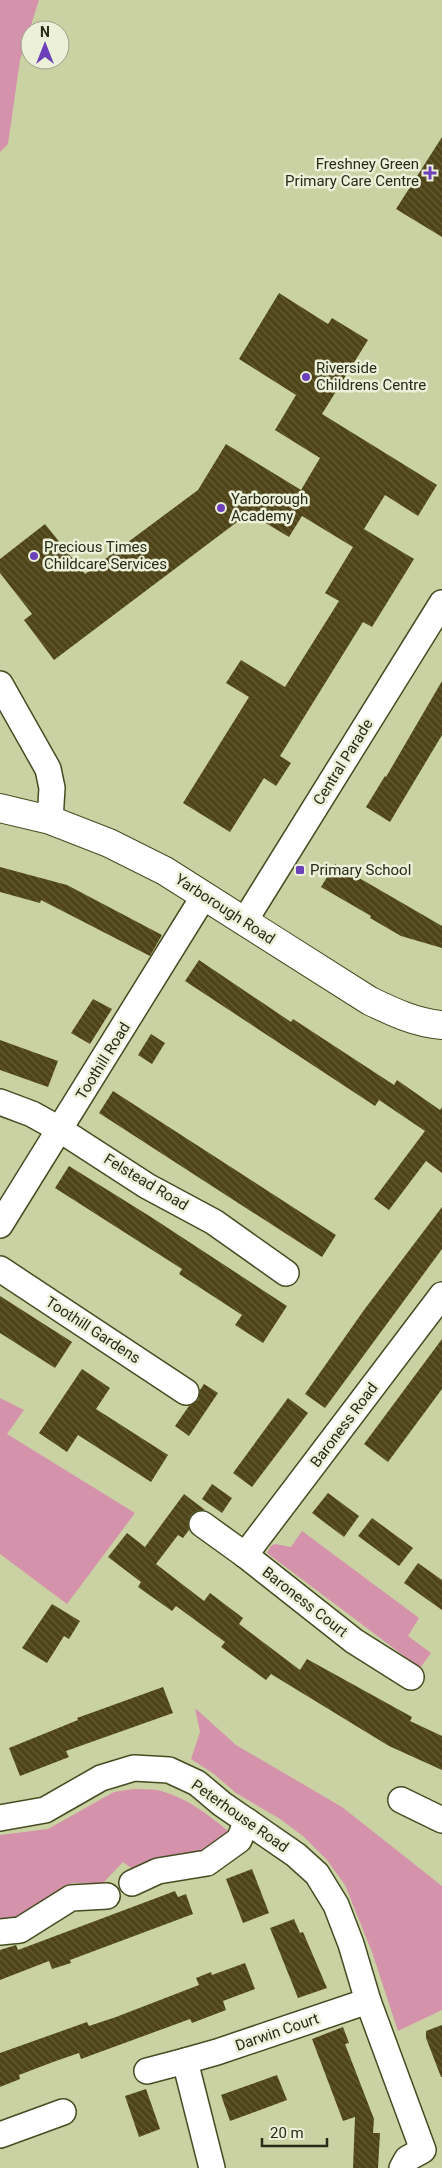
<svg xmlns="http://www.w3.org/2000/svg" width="442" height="2168" viewBox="0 0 442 2168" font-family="Roboto,sans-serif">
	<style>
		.green { fill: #d592ab }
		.building { fill: url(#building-back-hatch) }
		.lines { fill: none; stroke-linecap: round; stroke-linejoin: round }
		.street-casing { stroke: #464c22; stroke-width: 28 }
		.primary-casing { stroke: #464c22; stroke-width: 30 }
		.street { stroke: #fff; stroke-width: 25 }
		.primary { stroke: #fff; stroke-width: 28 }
		.poi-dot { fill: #6c40b8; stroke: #ecf0d8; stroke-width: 2 }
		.labels { text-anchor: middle; stroke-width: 5; stroke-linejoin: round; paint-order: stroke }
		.poi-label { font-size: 15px; fill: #282b18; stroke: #ecf0d8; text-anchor: start }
		.street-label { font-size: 15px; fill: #282b18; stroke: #ecf0d8 }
	</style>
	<defs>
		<pattern id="building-back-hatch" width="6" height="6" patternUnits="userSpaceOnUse" patternTransform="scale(1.25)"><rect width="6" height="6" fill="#4e4417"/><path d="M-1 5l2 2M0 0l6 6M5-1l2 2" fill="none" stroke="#645d38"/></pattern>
	</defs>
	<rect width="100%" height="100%" fill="#cad2a3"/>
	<g class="green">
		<path d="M 0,0 L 39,0 L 20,60 L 8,144 L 0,152 Z"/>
		<path d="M 0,1398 L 24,1410 L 7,1434 L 135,1513 L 67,1604 L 0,1554 Z"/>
		<path d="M 302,1531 L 419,1618 L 408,1636 L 431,1653 L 420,1668 L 267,1553 L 271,1546 L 275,1544 L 291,1547 Z"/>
		<path d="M 195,1708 L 236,1745 L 342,1807 L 442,1886 L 442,2010 L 398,2031 L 372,1952 L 345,1885 L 327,1860 L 303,1836 L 280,1819 L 236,1793 L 214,1774 L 191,1759 L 200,1732 Z"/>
		<path d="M 133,1789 C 141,1789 149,1789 157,1790 C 185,1796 210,1816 232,1834 L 201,1855 L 154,1859 L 135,1871 L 123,1862 L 103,1883 L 72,1883 L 14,1919 L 0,1921 L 0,1835 L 48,1829 L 114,1792 Z"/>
	</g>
	<g class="building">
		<path d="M 442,137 L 442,237 L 396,209 Z"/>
		<path d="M 279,293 L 328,324 L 332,318 L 368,340 L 322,414 L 437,485 L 418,516 L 385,495 L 364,529 L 414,559 L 372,627 L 363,622 L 280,756 L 291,763 L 276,786 L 264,778 L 230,832 L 183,803 L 249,697 L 226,683 L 241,660 L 285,687 L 339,601 L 325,593 L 353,547 L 302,516 L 289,537 L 249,513 L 54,660 L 24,620 L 32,614 L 0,573 L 0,559 L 45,524 L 85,574 L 198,490 L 226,444 L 301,490 L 320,458 L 275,430 L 296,395 L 239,359 Z"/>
		<path d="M 442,681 L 442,735 L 390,822 L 366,807 L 385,776 L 386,777 Z"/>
		<path d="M 335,864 L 442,926 L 442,948 L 401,936 L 370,918 L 371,916 L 321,887 Z"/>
		<path d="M 0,867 L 67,885 L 162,935 L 150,956 L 41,900 L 40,903 L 0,892 Z"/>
		<path d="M 199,960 L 291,1022 L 293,1019 L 394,1085 L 397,1080 L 440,1110 L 442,1107 L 442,1173 L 426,1161 L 389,1210 L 374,1199 L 425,1131 L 379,1100 L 375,1106 L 185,981 Z"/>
		<path d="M 93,999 L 112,1009 L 90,1044 L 71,1033 Z"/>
		<path d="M 151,1034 L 165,1043 L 152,1064 L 138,1055 Z"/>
		<path d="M 0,1040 L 58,1061 L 48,1087 L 0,1070 Z"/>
		<path d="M 113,1091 L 336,1235 L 322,1257 L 99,1113 Z"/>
		<path d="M 69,1166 L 151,1217 L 287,1306 L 263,1343 L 235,1325 L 242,1315 L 179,1274 L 182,1269 L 55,1188 Z"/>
		<path d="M 442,1207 L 442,1249 L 325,1408 L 305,1394 L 364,1310 Z"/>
		<path d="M 0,1296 L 72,1342 L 55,1368 L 0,1333 Z"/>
		<path d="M 442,1339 L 442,1389 L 388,1462 L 364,1444 Z"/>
		<path d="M 82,1369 L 110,1388 L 96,1409 L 168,1455 L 151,1482 L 78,1435 L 67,1452 L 39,1433 Z"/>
		<path d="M 204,1384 L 218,1393 L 189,1436 L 175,1426 L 189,1406 L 198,1400 L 200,1390 Z"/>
		<path d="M 288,1398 L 308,1413 L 252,1487 L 233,1473 Z"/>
		<path d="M 212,1484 L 232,1498 L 222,1513 L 202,1499 Z"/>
		<path d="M 328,1493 L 359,1516 L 344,1537 L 312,1513 Z"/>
		<path d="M 184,1494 L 205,1510 L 197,1511 L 191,1515 L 188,1522 L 189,1530 L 183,1538 L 178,1535 L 156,1564 L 204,1601 L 210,1593 L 243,1618 L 239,1624 L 300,1670 L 307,1659 L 412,1717 L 410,1721 L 442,1736 L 442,1770 L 389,1746 L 271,1674 L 266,1680 L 221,1647 L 225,1642 L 176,1606 L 172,1611 L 138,1587 L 141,1582 L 108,1557 L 127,1533 L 145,1547 Z"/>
		<path d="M 372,1518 L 413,1548 L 399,1566 L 358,1536 Z"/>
		<path d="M 418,1563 L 442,1580 L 442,1610 L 404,1583 Z"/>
		<path d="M 52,1604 L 80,1621 L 69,1639 L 64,1636 L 47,1663 L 22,1648 Z"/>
		<path d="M 163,1687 L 173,1713 L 66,1751 L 69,1757 L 20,1776 L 9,1748 L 78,1720 L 77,1718 Z"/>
		<path d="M 252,1869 L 269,1913 L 243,1923 L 226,1879 Z"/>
		<path d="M 175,1891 L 178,1897 L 186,1894 L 193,1914 L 70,1960 L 71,1963 L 52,1969 L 49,1961 L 0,1980 L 0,1950 L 16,1945 L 18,1950 Z"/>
		<path d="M 294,1919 L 300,1933 L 303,1932 L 327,1988 L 298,1998 L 270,1928 Z"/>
		<path d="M 245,1963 L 255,1989 L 223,2001 L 226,2010 L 192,2023 L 190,2019 L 81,2059 L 79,2053 L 53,2062 L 19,2075 L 20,2079 L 0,2087 L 0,2053 L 87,2022 L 89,2026 L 116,2017 L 199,1985 L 196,1978 L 211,1972 L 212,1975 Z"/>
		<path d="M 442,2025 L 442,2077 L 441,2077 L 426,2038 L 426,2031 Z"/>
		<path d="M 343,2027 L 349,2043 L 345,2044 L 374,2119 L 373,2133 L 380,2133 L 378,2168 L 353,2168 L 355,2117 L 343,2121 L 312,2039 Z"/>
		<path d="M 277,2075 L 287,2100 L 230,2121 L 221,2095 Z"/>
		<path d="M 146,2089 L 160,2129 L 139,2137 L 125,2096 Z"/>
	</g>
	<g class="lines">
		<defs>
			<g id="street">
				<path d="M 0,684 L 48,769 L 52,788 L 50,820"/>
				<path d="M 244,922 L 442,603"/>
				<path d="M 0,1102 L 32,1114 L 59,1129 L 147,1186 L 214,1222 L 286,1273"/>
				<path d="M 0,1225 L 204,896"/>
				<path d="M 0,1269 L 186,1392"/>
				<path d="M 202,1524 L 245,1555 L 354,1641 L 411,1677"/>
				<path d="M 245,1555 L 442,1295"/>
				<path d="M 401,1800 L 442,1820"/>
				<path d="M 0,1818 L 45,1810 L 101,1778 L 134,1768 L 169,1770 L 197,1783 L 222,1804 L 296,1855 L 317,1874 L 336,1905 L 351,1944 L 368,2001 L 423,2150 L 407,2159 L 402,2168"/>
				<path d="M 132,1883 L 158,1871 L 207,1863 L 239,1840 L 247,1821"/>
				<path d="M 0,1932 L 20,1930 L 71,1898 L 107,1896"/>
				<path d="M 147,2071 L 185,2061"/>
				<path d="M 0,2135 L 63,2112"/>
				<path d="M 212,2168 L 185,2061 L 217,2052 L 368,2001"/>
			</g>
			<path id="primary" d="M 0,808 L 50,820 L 109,843 L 165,871 L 370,1001 C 393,1012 416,1023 442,1025"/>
		</defs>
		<use href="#street" class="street-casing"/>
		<use href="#primary" class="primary-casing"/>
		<use href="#street" class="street"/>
		<use href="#primary" class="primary"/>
	</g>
	<g class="poi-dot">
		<path d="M427.5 165.5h5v5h5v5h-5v5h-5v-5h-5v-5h5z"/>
		<circle cx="306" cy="377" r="5"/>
		<circle cx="221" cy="508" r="5"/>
		<circle cx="34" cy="556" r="5"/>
		<rect x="295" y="865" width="10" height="10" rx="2.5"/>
	</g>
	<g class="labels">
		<g class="poi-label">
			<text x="419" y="169" text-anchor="end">Freshney Green<tspan x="419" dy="17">Primary Care Centre</tspan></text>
			<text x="316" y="373">Riverside<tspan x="316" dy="17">Childrens Centre</tspan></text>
			<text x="231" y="504">Yarborough<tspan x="231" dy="17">Academy</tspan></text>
			<text x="44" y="552">Precious Times<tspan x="44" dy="17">Childcare Services</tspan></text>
			<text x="310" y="875">Primary School</text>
		</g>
		<g class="street-label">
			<text transform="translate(343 762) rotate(-58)" y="5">Central Parade</text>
			<text transform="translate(225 909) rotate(33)" y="5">Yarborough Road</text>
			<text transform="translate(103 1061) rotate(-58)" y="5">Toothill Road</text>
			<text transform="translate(146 1182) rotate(31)" y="5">Felstead Road</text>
			<text transform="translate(93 1330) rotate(33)" y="5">Toothill Gardens</text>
			<text transform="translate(344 1425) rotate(-53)" y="5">Baroness Road</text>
			<text transform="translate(305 1602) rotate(38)" y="5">Baroness Court</text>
			<text transform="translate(240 1816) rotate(35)" y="5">Peterhouse Road</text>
			<text transform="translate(277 2032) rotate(-19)" y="5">Darwin Court</text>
		</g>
	</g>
	<g transform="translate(45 45)"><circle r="24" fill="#ecf0d8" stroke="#9ea18b"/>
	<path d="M0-4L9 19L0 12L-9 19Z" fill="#6c40b8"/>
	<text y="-8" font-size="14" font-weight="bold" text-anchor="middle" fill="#282b18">N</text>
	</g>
	<path d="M262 2138v8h65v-8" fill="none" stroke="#282b18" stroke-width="2.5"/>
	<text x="270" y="2138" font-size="15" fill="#282b18" stroke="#ecf0d8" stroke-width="4" paint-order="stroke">20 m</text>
</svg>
